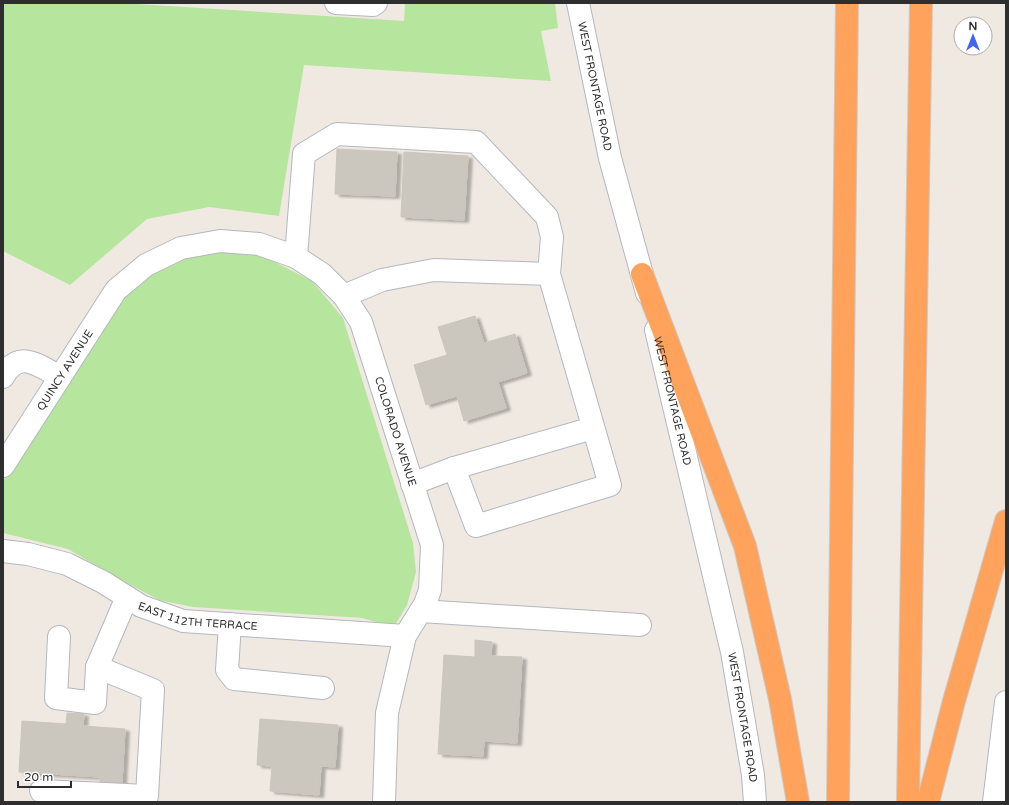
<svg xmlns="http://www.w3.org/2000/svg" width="1009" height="805" viewBox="0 0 1009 805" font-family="'Varela Round',sans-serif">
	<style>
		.green { fill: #b6e59e }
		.building { fill: #cbc7bf; stroke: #cbc5ba; filter: url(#shadow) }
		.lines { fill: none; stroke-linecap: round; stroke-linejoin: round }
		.minor-casing { stroke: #b4b7c1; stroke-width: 24 }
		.highway-casing { stroke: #c9c9c9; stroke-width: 24 }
		.minor { stroke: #fff; stroke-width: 22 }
		.highway { stroke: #ffa35c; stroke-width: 22 }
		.labels { text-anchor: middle; stroke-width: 4; stroke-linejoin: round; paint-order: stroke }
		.street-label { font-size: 11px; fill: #2e2e2e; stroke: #fff }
	</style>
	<defs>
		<filter id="shadow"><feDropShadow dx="4.5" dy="2.5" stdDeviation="1" flood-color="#0004"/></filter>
	</defs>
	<rect width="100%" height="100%" fill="#efe9e1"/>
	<g class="green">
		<path d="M 3,3 L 120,3 L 404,21 L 405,4 L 401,3 L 555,3 L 558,28 L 541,31 L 551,81 L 304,65 L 279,216 L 209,207 L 147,219 L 70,285 L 3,251 Z"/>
		<path d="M 201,249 L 259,254 L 312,281 L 343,318 L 413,543 L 416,572 L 407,605 L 394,627 L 362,618 L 193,607 L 159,600 L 114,576 L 68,549 L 3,533 L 4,480 L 112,308 L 149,271 Z"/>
	</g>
	<g class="building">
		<path d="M 337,149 L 397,152 L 395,196 L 335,194 Z"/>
		<path d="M 404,152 L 468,156 L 464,220 L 401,217 Z"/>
		<path d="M 475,316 L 484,343 L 515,334 L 527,373 L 498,382 L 506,408 L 464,421 L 457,396 L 426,405 L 414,365 L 447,355 L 438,327 Z"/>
		<path d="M 475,640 L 492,642 L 491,656 L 522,657 L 517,743 L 484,741 L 483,756 L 438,754 L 444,655 L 475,657 Z"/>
		<path d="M 67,713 L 84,714 L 83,726 L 125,729 L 122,783 L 100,782 L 100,777 L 19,772 L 22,721 L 66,724 Z"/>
		<path d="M 260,719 L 338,725 L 335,767 L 321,766 L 319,795 L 270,791 L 272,766 L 257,765 Z"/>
	</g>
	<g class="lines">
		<defs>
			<g id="minor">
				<path d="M 336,3 L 373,5 L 376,3"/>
				<path id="s1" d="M 578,3 L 610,158 L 647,293"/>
				<path d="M 296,257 L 304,154 L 337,134 L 476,142 L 547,217 L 552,237 L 549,274 L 610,485 L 476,526 L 454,468 L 412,484"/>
				<path d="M 344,296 L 382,280 L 434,270 L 549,274"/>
				<path id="s2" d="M 656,330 L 732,652 L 753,775 L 755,802"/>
				<path d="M 3,377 C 19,348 39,366 60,377"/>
				<path id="s3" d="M 3,466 L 116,290 L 146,265 L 181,248 L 220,241 L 259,244 L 296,257 L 322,274 L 344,296 L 361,322 L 432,545 L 430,590 L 425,604 L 405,636 L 387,713 L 384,802"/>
				<path d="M 454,468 L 593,428"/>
				<path id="s4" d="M 3,551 L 28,554 L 67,564 L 103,582 L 141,606 L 183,621 L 405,636"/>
				<path d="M 421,611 L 640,625"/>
				<path d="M 230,624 L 227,670 L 234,679 L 323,688"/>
				<path d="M 59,637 L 56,698 L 95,703 L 97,667"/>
				<path d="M 41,791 L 147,796 L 153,690 L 97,667 L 127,597"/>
				<path d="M 994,802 L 1006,702"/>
			</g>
			<g id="highway">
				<path d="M 642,274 L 745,546 L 780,699 L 798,802"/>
				<path d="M 838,802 L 847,3"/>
				<path d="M 908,802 L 921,3"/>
				<path d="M 928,802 L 954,701 L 1006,521"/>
			</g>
		</defs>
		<use href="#minor" class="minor-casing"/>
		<use href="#highway" class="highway-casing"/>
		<use href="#minor" class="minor"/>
		<use href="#highway" class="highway"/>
	</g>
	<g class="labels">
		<g class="street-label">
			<text dy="4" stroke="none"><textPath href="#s1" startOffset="85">WEST FRONTAGE ROAD</textPath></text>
			<text dy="4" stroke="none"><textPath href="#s3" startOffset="114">QUINCY AVENUE</textPath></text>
			<text dy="4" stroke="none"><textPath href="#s2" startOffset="73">WEST FRONTAGE ROAD</textPath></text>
			<text dy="4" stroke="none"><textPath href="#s3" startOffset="613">COLORADO AVENUE</textPath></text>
			<text dy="4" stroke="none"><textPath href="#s4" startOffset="209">EAST 112TH TERRACE</textPath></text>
			<text dy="4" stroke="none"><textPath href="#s2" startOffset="397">WEST FRONTAGE ROAD</textPath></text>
		</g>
	</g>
	<rect width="1009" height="805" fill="none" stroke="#2e2e2e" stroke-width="8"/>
	<g transform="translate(973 36)"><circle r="19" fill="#ffffff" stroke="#ababab"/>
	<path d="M0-3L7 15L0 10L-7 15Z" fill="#4264fb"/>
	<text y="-6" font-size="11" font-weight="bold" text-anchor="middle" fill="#2e2e2e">N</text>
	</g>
	<path d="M18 781v6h53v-6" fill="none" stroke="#2e2e2e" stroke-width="2"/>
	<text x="24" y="781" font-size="12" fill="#2e2e2e" stroke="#ffffff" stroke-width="3" paint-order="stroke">20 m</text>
</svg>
